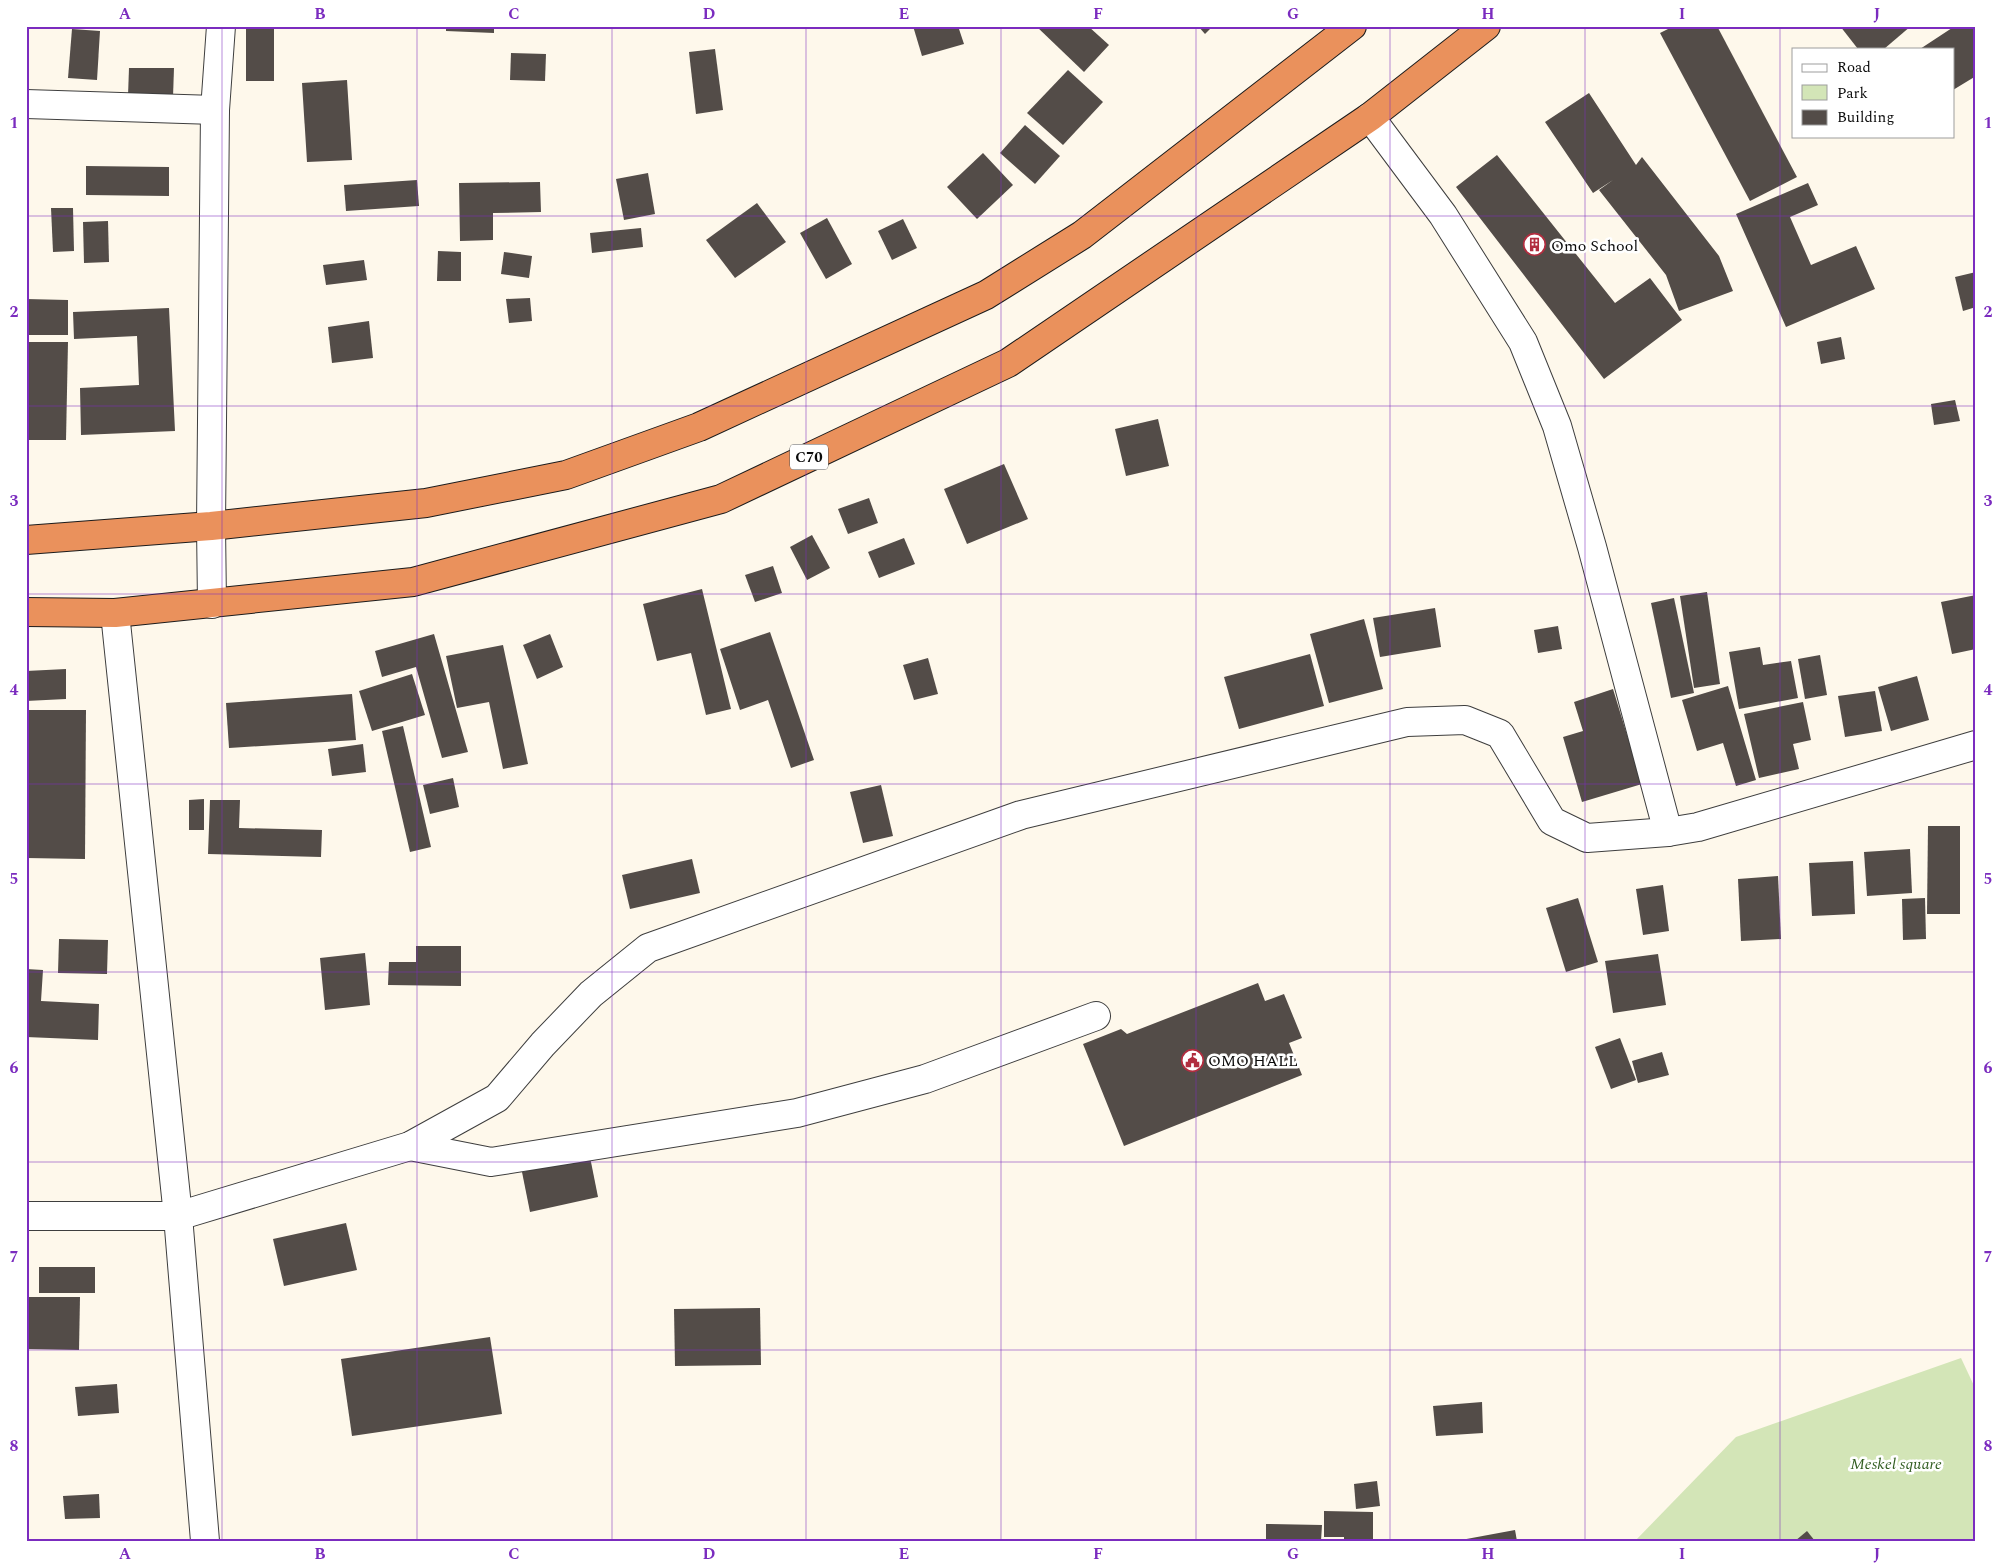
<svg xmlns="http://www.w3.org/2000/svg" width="2002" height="1567" viewBox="0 0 2002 1567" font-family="Spectral,serif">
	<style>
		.green { fill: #d3e5b7 }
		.building { fill: #534c48 }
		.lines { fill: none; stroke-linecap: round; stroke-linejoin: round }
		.minor-casing { stroke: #3e3e3e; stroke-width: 30 }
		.highway-casing { stroke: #1c1c1c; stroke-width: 30 }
		.minor { stroke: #fff; stroke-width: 28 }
		.highway { stroke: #ea915c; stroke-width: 28 }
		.grid { fill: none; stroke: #7b2cbf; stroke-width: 1; stroke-opacity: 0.55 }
		.labels { text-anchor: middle; stroke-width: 5; stroke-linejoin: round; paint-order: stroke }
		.shield { fill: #fff; stroke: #545454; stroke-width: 1 }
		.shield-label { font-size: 15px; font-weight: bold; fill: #0b0b0b }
		.poi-label { font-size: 16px; fill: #0b0b0b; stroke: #fff; text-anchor: start }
		.park-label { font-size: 16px; font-style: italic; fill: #325e21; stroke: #fff }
		.neatline { fill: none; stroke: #7b2cbf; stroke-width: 2 }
		.grid-label { font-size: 16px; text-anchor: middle; font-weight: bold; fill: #7b2cbf }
	</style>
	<rect width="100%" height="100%" fill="#fef8eb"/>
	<path class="green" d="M 1961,1358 L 1976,1390 L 1976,1541 L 1635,1541 L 1736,1437 Z"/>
	<g class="building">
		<rect x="246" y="26" width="28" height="55"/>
		<path d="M 446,26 L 494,26 L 494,33 L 446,31 Z"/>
		<path d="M 913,26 L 958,26 L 964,44 L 922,56 Z"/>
		<path d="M 1036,26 L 1088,26 L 1109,45 L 1084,72 Z"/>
		<path d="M 1198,26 L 1213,26 L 1205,34 Z"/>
		<path d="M 1674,26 L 1717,26 L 1797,177 L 1750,201 L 1660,33 Z"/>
		<path d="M 1840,26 L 1911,26 L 1884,49 L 1858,49 Z"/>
		<path d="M 1955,26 L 1976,26 L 1976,76 L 1953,90 L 1953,49 L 1920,49 Z"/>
		<path d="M 72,29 L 100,31 L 97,80 L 68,78 Z"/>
		<path d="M 715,49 L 723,110 L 696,114 L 689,52 Z"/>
		<path d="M 511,53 L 546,54 L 545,81 L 510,80 Z"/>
		<path d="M 129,68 L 174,68 L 173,97 L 128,96 Z"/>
		<path d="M 1068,70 L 1103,102 L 1063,145 L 1027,113 Z"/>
		<path d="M 347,80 L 352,160 L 307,162 L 302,83 Z"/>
		<path d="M 1589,93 L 1636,165 L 1642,157 L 1719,256 L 1733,291 L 1679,311 L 1666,275 L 1599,190 L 1613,180 L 1593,193 L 1545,122 Z"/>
		<path d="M 1025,125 L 1060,156 L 1035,184 L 1000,153 Z"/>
		<path d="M 983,153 L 1013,185 L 977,219 L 947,187 Z"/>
		<path d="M 1497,155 L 1615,303 L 1650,278 L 1682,320 L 1604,379 L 1456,187 Z"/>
		<path d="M 86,166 L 169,167 L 169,196 L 86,195 Z"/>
		<path d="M 648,173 L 655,214 L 624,220 L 616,179 Z"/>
		<path d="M 417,180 L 419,206 L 346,211 L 344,185 Z"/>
		<path d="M 540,182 L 541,212 L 493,213 L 493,240 L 460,241 L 459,183 Z"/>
		<path d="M 1808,183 L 1818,205 L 1790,217 L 1811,265 L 1856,246 L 1875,289 L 1786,327 L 1736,214 Z"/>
		<path d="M 757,203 L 786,242 L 735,278 L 706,240 Z"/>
		<path d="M 51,208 L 73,208 L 74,251 L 53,252 Z"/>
		<path d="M 827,218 L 852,264 L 826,279 L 800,233 Z"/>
		<path d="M 903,219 L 917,248 L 892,260 L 878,231 Z"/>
		<path d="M 108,221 L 109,262 L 84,263 L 83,222 Z"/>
		<path d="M 641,228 L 643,247 L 592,253 L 590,233 Z"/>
		<path d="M 438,251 L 461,252 L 461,281 L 437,281 Z"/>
		<path d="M 504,252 L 532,256 L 529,278 L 501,274 Z"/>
		<path d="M 364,260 L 367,280 L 326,285 L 323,265 Z"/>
		<path d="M 1976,272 L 1976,307 L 1963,311 L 1955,277 Z"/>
		<path d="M 530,298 L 532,321 L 509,323 L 506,299 Z"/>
		<path d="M 26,299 L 68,300 L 68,335 L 26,335 Z"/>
		<path d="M 169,308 L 175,431 L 81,435 L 80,388 L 139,385 L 137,336 L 74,339 L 73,312 Z"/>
		<path d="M 369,321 L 373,358 L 332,363 L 328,327 Z"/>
		<path d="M 1841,337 L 1845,359 L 1821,364 L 1817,342 Z"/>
		<path d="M 26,342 L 68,342 L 66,440 L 26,440 Z"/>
		<path d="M 1955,400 L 1960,421 L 1934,425 L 1931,404 Z"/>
		<path d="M 1158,419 L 1169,466 L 1126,476 L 1115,429 Z"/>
		<path d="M 1004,464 L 1028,519 L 967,544 L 944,489 Z"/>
		<path d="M 869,498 L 878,523 L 848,534 L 838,509 Z"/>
		<path d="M 812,535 L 830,568 L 807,580 L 790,547 Z"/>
		<path d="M 904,538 L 915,564 L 879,578 L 868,552 Z"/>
		<path d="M 773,566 L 782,593 L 755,602 L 745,575 Z"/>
		<path d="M 702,589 L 731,709 L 706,715 L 691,653 L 657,661 L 643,604 Z"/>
		<path d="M 1707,592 L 1720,684 L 1694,688 L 1680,596 Z"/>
		<path d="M 1976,595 L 1976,649 L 1952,654 L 1941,602 Z"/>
		<path d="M 1674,598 L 1694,693 L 1671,698 L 1651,603 Z"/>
		<path d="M 1435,608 L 1441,647 L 1380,657 L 1373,618 Z"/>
		<path d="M 1364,619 L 1383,689 L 1329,703 L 1310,634 Z"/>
		<path d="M 1558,626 L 1562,649 L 1538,653 L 1534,630 Z"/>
		<path d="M 770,632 L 814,760 L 791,768 L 768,700 L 740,710 L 720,649 Z"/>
		<path d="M 434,634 L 468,752 L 442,758 L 416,667 L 382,677 L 375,651 Z"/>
		<path d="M 550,634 L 563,667 L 537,679 L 523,645 Z"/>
		<path d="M 503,645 L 528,764 L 503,769 L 489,702 L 457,708 L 446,656 Z"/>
		<path d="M 1760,647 L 1763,665 L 1791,661 L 1798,698 L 1739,709 L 1729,652 Z"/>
		<path d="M 1310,654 L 1324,706 L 1239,729 L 1224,677 Z"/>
		<path d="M 1820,655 L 1827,695 L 1805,699 L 1798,659 Z"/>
		<path d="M 928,658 L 938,694 L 914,700 L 903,665 Z"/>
		<path d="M 66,669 L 66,699 L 26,701 L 26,671 Z"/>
		<path d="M 412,674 L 425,715 L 372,731 L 359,691 Z"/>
		<path d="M 1917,676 L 1929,720 L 1891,731 L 1878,687 Z"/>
		<path d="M 1728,686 L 1756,780 L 1736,786 L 1723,743 L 1697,751 L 1682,700 Z"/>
		<path d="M 1613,689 L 1642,784 L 1582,802 L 1563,737 L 1583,731 L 1574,702 Z"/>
		<path d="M 1875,691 L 1882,731 L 1845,737 L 1838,696 Z"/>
		<path d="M 352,694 L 356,740 L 229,748 L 226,703 Z"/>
		<path d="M 1803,702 L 1811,740 L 1793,744 L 1799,769 L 1759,778 L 1744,714 Z"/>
		<path d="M 26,710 L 86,710 L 85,859 L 26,858 Z"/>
		<path d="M 403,726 L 431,847 L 410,852 L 382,731 Z"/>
		<path d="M 363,744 L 366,772 L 332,776 L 328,749 Z"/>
		<path d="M 453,778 L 459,807 L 430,814 L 423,785 Z"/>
		<path d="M 881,785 L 893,836 L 863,843 L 850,792 Z"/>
		<path d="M 204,799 L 204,830 L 189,830 L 189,800 Z"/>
		<path d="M 210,800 L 240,800 L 239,828 L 322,830 L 321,857 L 208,854 Z"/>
		<path d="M 1928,826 L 1960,826 L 1960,914 L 1927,914 Z"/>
		<path d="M 1910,849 L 1912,893 L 1867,896 L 1864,852 Z"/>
		<path d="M 692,859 L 700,893 L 630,909 L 622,875 Z"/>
		<path d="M 1853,861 L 1855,914 L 1812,916 L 1809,863 Z"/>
		<path d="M 1778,876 L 1781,939 L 1741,941 L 1738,879 Z"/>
		<path d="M 1663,885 L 1669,931 L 1643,935 L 1636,889 Z"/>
		<path d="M 1578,898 L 1598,962 L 1566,972 L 1546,908 Z"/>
		<path d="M 1925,898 L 1926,939 L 1903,940 L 1902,899 Z"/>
		<path d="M 59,939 L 108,940 L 107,974 L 58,973 Z"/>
		<path d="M 416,946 L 461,946 L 461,986 L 388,985 L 389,962 L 416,962 Z"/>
		<path d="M 365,953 L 370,1005 L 325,1010 L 320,958 Z"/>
		<path d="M 1658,954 L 1666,1005 L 1613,1013 L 1605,961 Z"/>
		<path d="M 26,969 L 43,970 L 41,1001 L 99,1004 L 98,1040 L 26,1037 Z"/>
		<path d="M 1258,983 L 1265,1001 L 1284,994 L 1302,1038 L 1289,1043 L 1302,1075 L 1124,1146 L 1083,1044 L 1121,1029 L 1127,1034 Z"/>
		<path d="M 1620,1038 L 1636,1080 L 1611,1089 L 1595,1047 Z"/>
		<path d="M 1662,1052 L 1669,1075 L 1638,1083 L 1632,1061 Z"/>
		<path d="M 590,1157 L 598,1197 L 530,1212 L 522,1172 Z"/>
		<path d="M 346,1223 L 357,1270 L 284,1286 L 273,1239 Z"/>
		<rect x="39" y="1267" width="56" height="26"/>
		<path d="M 26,1297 L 80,1297 L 79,1350 L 26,1349 Z"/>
		<path d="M 760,1308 L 761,1365 L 675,1366 L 674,1309 Z"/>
		<path d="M 490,1337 L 502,1414 L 352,1436 L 341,1359 Z"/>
		<path d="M 117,1384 L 119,1413 L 78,1416 L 75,1387 Z"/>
		<path d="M 1482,1402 L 1483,1433 L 1436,1436 L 1433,1406 Z"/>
		<path d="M 1377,1481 L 1380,1506 L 1356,1509 L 1354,1484 Z"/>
		<path d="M 99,1494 L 100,1518 L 65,1519 L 63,1496 Z"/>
		<path d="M 1324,1511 L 1373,1512 L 1373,1541 L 1344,1541 L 1344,1537 L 1324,1537 Z"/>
		<path d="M 1266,1524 L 1322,1525 L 1321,1541 L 1266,1541 Z"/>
		<path d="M 1515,1530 L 1517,1541 L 1461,1541 L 1461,1540 Z"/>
		<path d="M 1807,1531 L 1815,1541 L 1795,1541 Z"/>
	</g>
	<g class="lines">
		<defs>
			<g id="minor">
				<path d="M 26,104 L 215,110"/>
				<path d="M 1370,117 L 1443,215 L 1523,342 L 1557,426 L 1592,547 L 1668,832"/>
				<path d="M 212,604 L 211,526 L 215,110 L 221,26"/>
				<path d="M 115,613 L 178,1216 L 205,1541"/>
				<path d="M 410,1146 L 491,1162 L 797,1113 L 925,1079 L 1096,1016"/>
				<path d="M 26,1216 L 178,1216 L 410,1146 L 497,1098 L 543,1044 L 591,994 L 648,948 L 1021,815 L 1407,722 L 1465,720 L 1500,734 L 1552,821 L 1587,838 L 1668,832 L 1698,827 L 1976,745"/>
			</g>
			<g id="highway">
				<path d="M 26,540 L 211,526 L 426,503 L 566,475 L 699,427 L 986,295 L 1082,235 L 1352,26"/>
				<path d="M 26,612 L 115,613 L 413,582 L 721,499 L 1008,363 L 1370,117 L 1486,26"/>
			</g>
		</defs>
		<use href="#minor" class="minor-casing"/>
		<use href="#highway" class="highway-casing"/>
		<use href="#minor" class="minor"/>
		<use href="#highway" class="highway"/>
	</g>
	<path class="grid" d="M 222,26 L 222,1541M 417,26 L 417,1541M 612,26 L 612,1541M 806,26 L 806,1541M 1001,26 L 1001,1541M 1196,26 L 1196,1541M 1390,26 L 1390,1541M 1585,26 L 1585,1541M 1780,26 L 1780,1541M 26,216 L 1976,216M 26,406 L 1976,406M 26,594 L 1976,594M 26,784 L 1976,784M 26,972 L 1976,972M 26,1162 L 1976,1162M 26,1350 L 1976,1350"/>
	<defs>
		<symbol id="building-ring" viewBox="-11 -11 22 22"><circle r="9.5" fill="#fff" stroke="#b12d3f" stroke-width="1.5"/><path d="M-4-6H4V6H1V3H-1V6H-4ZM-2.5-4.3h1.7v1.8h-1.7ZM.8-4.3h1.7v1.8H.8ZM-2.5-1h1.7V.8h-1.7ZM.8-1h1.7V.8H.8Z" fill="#b12d3f"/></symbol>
		<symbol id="civic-ring" viewBox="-11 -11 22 22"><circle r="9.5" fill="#fff" stroke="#b12d3f" stroke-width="1.5"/><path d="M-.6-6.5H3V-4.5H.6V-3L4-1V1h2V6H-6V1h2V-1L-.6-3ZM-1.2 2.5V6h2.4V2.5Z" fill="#b12d3f"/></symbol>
	</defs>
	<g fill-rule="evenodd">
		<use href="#building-ring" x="1522" y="232" width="25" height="25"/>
		<use href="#civic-ring" x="1180" y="1048" width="25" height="25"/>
	</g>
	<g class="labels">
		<rect class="shield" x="790" y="444.5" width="38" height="25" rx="4"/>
		<g class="shield-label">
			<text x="809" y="462">C70</text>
		</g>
		<g class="poi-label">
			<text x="1551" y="251">Omo School</text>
			<text x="1208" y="1066">OMO HALL</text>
		</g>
		<g class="park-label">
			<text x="1896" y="1469">Meskel square</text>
		</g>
	</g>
	<rect width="2002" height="1567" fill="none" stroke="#ffffff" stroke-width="55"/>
	<rect x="1792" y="48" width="162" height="90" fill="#ffffff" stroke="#9d9d9d"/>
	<rect x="1802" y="64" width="25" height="8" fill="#ffffff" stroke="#9d9d9d"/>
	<text x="1837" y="72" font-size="15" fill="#0b0b0b">Road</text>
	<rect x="1802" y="85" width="25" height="15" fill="#d3e5b7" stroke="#9d9d9d"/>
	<text x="1837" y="98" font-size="15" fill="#0b0b0b">Park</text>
	<rect x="1802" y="110" width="25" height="15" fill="#534c48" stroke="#9d9d9d"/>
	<text x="1837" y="122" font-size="15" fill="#0b0b0b">Building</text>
	<rect x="28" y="28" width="1946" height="1512" class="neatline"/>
	<g class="grid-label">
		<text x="125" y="19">A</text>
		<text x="320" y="19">B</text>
		<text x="514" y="19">C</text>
		<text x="709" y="19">D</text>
		<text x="904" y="19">E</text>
		<text x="1098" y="19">F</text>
		<text x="1293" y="19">G</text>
		<text x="1488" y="19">H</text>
		<text x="1682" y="19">I</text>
		<text x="1877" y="19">J</text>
		<text x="14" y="128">1</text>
		<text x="1988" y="128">1</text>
		<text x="14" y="317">2</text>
		<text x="1988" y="317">2</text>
		<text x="14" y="506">3</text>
		<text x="1988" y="506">3</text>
		<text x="14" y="695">4</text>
		<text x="1988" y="695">4</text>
		<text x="14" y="884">5</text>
		<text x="1988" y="884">5</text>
		<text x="14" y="1073">6</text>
		<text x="1988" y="1073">6</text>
		<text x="14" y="1262">7</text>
		<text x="1988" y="1262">7</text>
		<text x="14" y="1451">8</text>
		<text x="1988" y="1451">8</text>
		<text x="125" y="1559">A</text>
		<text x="320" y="1559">B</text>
		<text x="514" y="1559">C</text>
		<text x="709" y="1559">D</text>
		<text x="904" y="1559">E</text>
		<text x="1098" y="1559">F</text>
		<text x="1293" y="1559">G</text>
		<text x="1488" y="1559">H</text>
		<text x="1682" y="1559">I</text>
		<text x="1877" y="1559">J</text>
	</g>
</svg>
